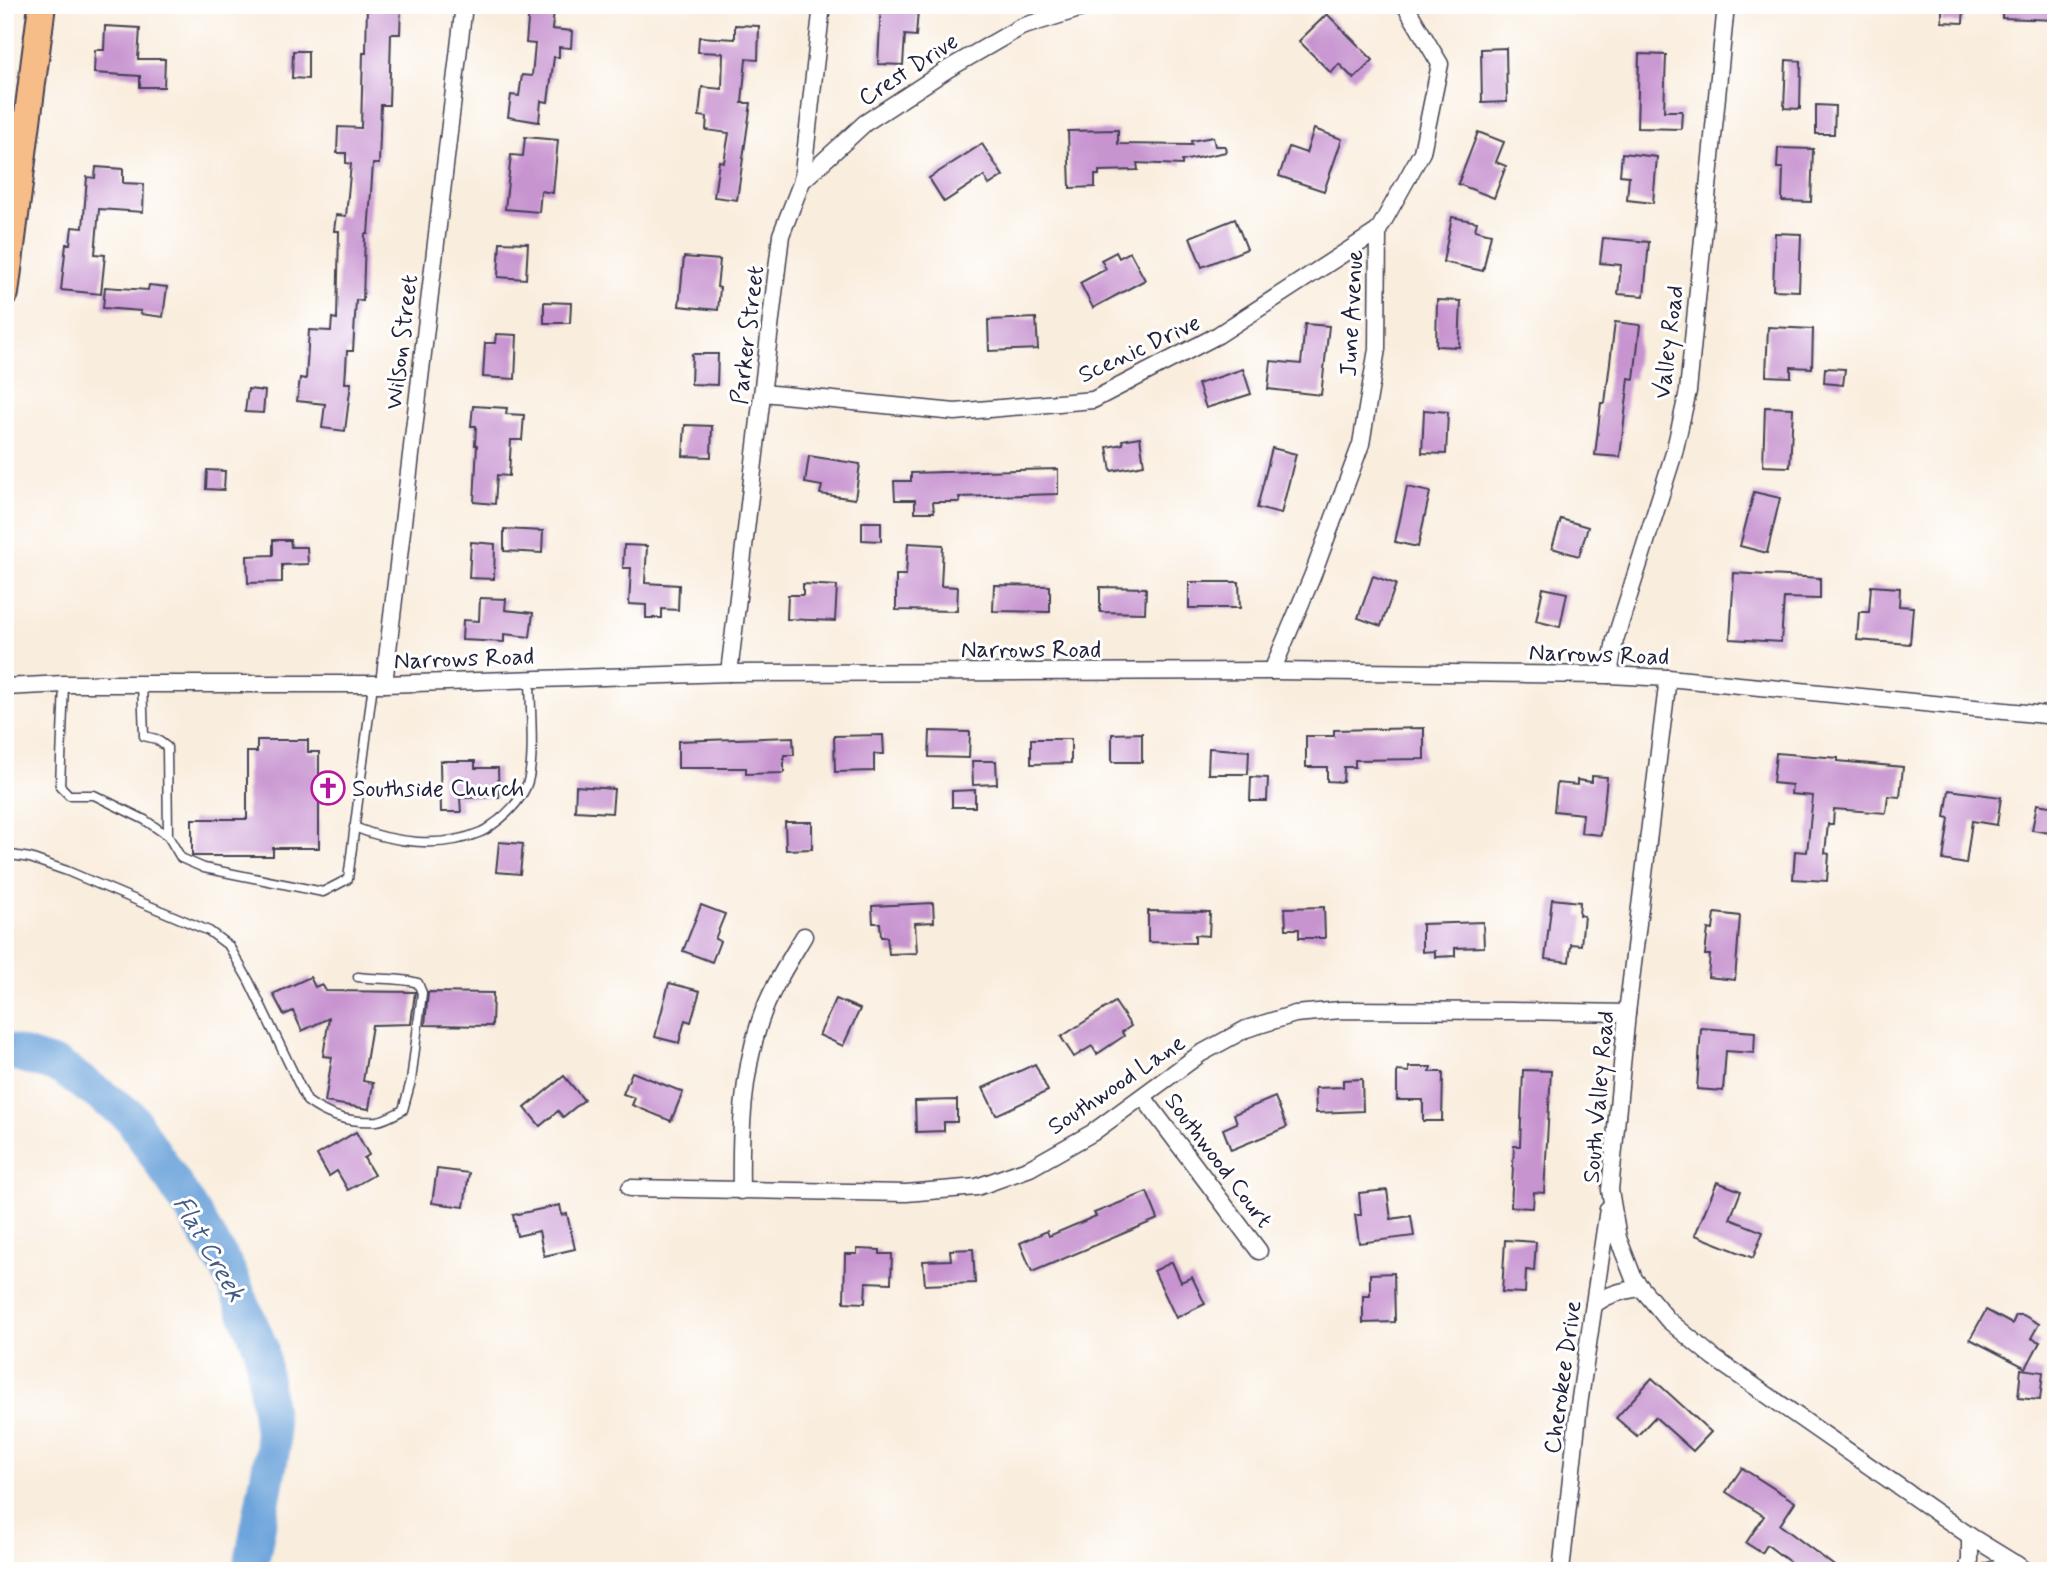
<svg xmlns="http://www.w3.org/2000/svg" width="2061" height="1576" viewBox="0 0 2061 1576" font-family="Mynerve,sans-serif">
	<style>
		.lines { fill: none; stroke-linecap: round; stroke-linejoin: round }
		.river { stroke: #6da4db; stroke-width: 35 }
		.building { fill: #c894d0 }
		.service-casing { stroke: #424053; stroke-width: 11 }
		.minor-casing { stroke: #424053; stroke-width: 19 }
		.trunk-casing { stroke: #424053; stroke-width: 30 }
		.service { stroke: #fff; stroke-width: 8 }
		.minor { stroke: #fff; stroke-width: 16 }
		.trunk { stroke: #f7bd88; stroke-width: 26 }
		.labels { text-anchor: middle; stroke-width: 6; stroke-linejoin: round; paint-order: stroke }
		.street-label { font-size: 24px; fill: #22223b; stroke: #fff }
		.poi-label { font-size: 24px; fill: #22223b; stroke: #fff; text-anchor: start }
		.water-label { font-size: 26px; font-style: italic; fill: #445c83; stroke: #fff }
	</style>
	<rect width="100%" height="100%" fill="#fff"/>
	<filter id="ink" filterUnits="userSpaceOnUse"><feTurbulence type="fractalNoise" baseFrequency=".0143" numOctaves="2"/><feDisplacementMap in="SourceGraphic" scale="14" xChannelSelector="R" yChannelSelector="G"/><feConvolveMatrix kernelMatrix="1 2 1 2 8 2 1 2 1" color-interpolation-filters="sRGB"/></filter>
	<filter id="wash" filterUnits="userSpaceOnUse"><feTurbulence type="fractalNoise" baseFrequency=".00686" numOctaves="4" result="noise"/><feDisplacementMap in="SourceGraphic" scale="28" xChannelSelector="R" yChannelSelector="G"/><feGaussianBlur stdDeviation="1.57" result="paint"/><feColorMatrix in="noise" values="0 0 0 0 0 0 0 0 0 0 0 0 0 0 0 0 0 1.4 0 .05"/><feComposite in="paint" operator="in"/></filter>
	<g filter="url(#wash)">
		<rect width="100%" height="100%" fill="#f9eddd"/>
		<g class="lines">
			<path class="river" d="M 5,1050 L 60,1067 L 130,1116 L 188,1204 L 227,1268 L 261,1348 L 273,1447 L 250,1571"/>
		</g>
		<g id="blocks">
			<g class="building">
				<path d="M 367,5 L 401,5 L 400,34 L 391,34 L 389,105 L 381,105 L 379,164 L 373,164 L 368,234 L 365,234 L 363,301 L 356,300 L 353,351 L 347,351 L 345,383 L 351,383 L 345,431 L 322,428 L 325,404 L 297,401 L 300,378 L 306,379 L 309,330 L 331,331 L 332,318 L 337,319 L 339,231 L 334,231 L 336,215 L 346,216 L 351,164 L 346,163 L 346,153 L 337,153 L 338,127 L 361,128 L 363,53 L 366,53 Z"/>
				<path d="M 881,5 L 908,5 L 908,9 L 918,10 L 916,36 L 905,35 L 903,65 L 878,64 Z"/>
				<path d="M 1942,5 L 1964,5 L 1963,23 L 1942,22 Z"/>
				<path d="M 2002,5 L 2056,5 L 2056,20 L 2002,18 Z"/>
				<path d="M 529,9 L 554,11 L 552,29 L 572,31 L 571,48 L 559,47 L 559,57 L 554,57 L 548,102 L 541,101 L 539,122 L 508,117 L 511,95 L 519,96 L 522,75 L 532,76 L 535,44 L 526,43 Z"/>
				<path d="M 1327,14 L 1373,60 L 1354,79 L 1339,64 L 1331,73 L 1299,41 Z"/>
				<path d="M 735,25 L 759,26 L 758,60 L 746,59 L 742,103 L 751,103 L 737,200 L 714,197 L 719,161 L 724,162 L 729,133 L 706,130 L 707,117 L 699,116 L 702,87 L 722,89 L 723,53 L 698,52 L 699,37 L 735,39 Z"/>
				<path d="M 105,26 L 140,28 L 138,59 L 165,59 L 164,87 L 140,87 L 140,76 L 94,73 L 95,50 L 104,50 Z"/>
				<path d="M 1506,48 L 1507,102 L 1482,103 L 1481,49 Z"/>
				<path d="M 293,51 L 308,51 L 308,79 L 292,78 Z"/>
				<path d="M 1639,54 L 1666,55 L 1664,111 L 1682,111 L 1681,129 L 1637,128 Z"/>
				<path d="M 1786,60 L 1801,61 L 1800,109 L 1784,108 Z"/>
				<path d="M 1816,105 L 1835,106 L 1834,134 L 1816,134 Z"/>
				<path d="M 1314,129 L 1342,139 L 1324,191 L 1279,176 L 1289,147 L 1306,153 Z"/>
				<path d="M 1118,130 L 1118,144 L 1192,145 L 1191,141 L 1213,137 L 1215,146 L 1225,146 L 1226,152 L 1182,161 L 1182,165 L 1137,163 L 1138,170 L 1099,171 L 1099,175 L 1095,175 L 1095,187 L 1070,188 L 1068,131 Z"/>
				<path d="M 1478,132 L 1504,142 L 1496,162 L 1506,166 L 1494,198 L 1458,184 Z"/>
				<path d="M 525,137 L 558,140 L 553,193 L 541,191 L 539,212 L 505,209 L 511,155 L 523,156 Z"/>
				<path d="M 982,144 L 1003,176 L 989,185 L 984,176 L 944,202 L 929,178 Z"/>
				<path d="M 1778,148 L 1813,149 L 1811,202 L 1782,201 L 1783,168 L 1777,168 Z"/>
				<path d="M 1622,153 L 1657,157 L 1653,203 L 1627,200 L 1629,176 L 1620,175 Z"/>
				<path d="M 96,167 L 123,169 L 123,183 L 144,184 L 143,212 L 99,209 L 95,254 L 105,255 L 101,294 L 61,290 L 66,244 L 70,244 L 72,227 L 83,228 L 87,177 L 95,178 Z"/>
				<path d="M 1452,217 L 1477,222 L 1475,230 L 1491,234 L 1483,271 L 1443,262 Z"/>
				<path d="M 1235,219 L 1247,249 L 1202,267 L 1190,237 Z"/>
				<path d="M 1775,233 L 1801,234 L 1799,291 L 1773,290 Z"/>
				<path d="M 1603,238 L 1649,242 L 1644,296 L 1618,294 L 1621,265 L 1600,263 Z"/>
				<path d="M 500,242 L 528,243 L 526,279 L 498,277 Z"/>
				<path d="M 1116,252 L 1119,258 L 1130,252 L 1145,280 L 1093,308 L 1080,283 L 1106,269 L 1101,260 Z"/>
				<path d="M 684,257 L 720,260 L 717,287 L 720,288 L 718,310 L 679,306 Z"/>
				<path d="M 149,285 L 167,287 L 163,317 L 140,314 L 141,311 L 103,308 L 105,287 L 148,290 Z"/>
				<path d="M 1437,300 L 1461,301 L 1459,347 L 1436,346 Z"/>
				<path d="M 544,302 L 571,303 L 570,323 L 544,323 Z"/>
				<path d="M 1036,318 L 1038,349 L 989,351 L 988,320 Z"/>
				<path d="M 1615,322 L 1640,325 L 1634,379 L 1629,378 L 1620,457 L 1595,455 L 1601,403 L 1605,403 Z"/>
				<path d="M 1305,324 L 1329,326 L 1321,395 L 1268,389 L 1271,361 L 1301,364 Z"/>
				<path d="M 1768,327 L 1813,329 L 1812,368 L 1791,367 L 1791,377 L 1766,376 Z"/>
				<path d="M 496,334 L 517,335 L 515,379 L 483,377 L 485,343 L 495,343 Z"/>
				<path d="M 692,354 L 718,354 L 717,385 L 691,384 Z"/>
				<path d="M 1825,368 L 1845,369 L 1843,385 L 1824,383 Z"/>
				<path d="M 1243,369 L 1251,394 L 1206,408 L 1198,384 Z"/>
				<path d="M 248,389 L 265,391 L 263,413 L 245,412 Z"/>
				<path d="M 473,406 L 507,408 L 506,414 L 524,415 L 522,440 L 511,440 L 509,476 L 497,475 L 495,504 L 474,502 L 477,445 L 475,445 L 476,426 L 471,426 Z"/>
				<path d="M 1765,407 L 1793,408 L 1790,467 L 1763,466 Z"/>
				<path d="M 1424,410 L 1448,412 L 1446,454 L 1422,453 Z"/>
				<path d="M 685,425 L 712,426 L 711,457 L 683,456 Z"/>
				<path d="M 1140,437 L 1144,465 L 1111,471 L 1107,447 L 1123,444 L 1122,440 Z"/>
				<path d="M 1272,448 L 1296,454 L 1281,514 L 1257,508 Z"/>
				<path d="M 809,456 L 860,464 L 855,499 L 820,494 L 822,486 L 805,483 Z"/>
				<path d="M 1058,469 L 1058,494 L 959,497 L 960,502 L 933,502 L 934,512 L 915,512 L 915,500 L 895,500 L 894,481 L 911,481 L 911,473 Z"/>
				<path d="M 207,470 L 225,471 L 224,490 L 206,489 Z"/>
				<path d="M 1407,487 L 1430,492 L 1418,547 L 1395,542 Z"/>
				<path d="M 1754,492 L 1780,498 L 1767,553 L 1740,546 Z"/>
				<path d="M 1561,519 L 1588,527 L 1579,556 L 1552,548 Z"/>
				<path d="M 862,522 L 881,522 L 881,541 L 862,540 Z"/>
				<path d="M 504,529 L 543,531 L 542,553 L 504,551 Z"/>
				<path d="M 273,540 L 290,540 L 291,547 L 307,547 L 308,564 L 282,565 L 282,582 L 248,583 L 247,556 L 273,555 Z"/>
				<path d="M 471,542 L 495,544 L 494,579 L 469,578 Z"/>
				<path d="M 908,543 L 943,545 L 941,586 L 958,587 L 957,611 L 896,610 L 896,575 L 906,575 Z"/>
				<path d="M 624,545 L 647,546 L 645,583 L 679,585 L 678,610 L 662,609 L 662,618 L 646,618 L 646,605 L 629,604 L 631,568 L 623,568 Z"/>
				<path d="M 1734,573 L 1820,578 L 1820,599 L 1784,598 L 1781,642 L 1730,639 Z"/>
				<path d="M 1373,576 L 1396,584 L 1381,626 L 1358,618 Z"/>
				<path d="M 1189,582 L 1239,582 L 1240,608 L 1189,608 Z"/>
				<path d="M 803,584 L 837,586 L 835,621 L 787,619 L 788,595 L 803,595 Z"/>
				<path d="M 994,585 L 1050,586 L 1050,612 L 993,611 Z"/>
				<path d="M 1871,586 L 1900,588 L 1899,606 L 1913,607 L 1910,644 L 1857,640 L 1859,612 L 1869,612 Z"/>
				<path d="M 1100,587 L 1146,588 L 1145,613 L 1100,612 Z"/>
				<path d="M 1543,588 L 1567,593 L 1560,627 L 1536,621 Z"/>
				<path d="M 480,598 L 506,599 L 505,610 L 533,613 L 530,637 L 504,634 L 504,642 L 462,640 L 463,620 L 479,621 Z"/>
				<path d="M 1424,728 L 1424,759 L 1355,760 L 1355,767 L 1344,767 L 1343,782 L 1327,781 L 1327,767 L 1306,767 L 1306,736 L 1334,736 L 1334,730 Z"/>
				<path d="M 930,731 L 970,732 L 969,758 L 929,757 Z"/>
				<path d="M 1142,733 L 1142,762 L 1112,762 L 1112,734 Z"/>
				<path d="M 883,735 L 884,754 L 874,754 L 874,771 L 835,772 L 834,736 Z"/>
				<path d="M 793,737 L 794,755 L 784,755 L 784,773 L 746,774 L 746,768 L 678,768 L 678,741 Z"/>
				<path d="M 1031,739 L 1071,739 L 1071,763 L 1031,764 Z"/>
				<path d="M 257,740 L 308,740 L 308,752 L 319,752 L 319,848 L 273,848 L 273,856 L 192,856 L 192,819 L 247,819 L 247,752 L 257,752 Z"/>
				<path d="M 1209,748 L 1249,751 L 1248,774 L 1208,774 Z"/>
				<path d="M 1776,753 L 1838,758 L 1838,761 L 1903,767 L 1900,797 L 1888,796 L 1886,813 L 1834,809 L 1833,824 L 1828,824 L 1825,853 L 1829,854 L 1827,881 L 1793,879 L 1795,851 L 1807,852 L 1813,796 L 1791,794 L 1792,785 L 1773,783 Z"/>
				<path d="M 440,761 L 475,761 L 475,768 L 498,768 L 499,797 L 460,798 L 461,812 L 441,812 Z"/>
				<path d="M 972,761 L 996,761 L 997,784 L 973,785 Z"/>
				<path d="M 1592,776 L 1607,777 L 1601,835 L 1581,833 L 1583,814 L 1554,811 L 1557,783 L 1577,785 L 1577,780 L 1592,782 Z"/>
				<path d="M 1251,777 L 1268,778 L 1267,801 L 1250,801 Z"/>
				<path d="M 576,786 L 614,789 L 612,813 L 575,811 Z"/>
				<path d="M 975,790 L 975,807 L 952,807 L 952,791 Z"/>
				<path d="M 1949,790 L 2001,797 L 1997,825 L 1972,821 L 1966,864 L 1943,860 L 1949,818 L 1945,817 Z"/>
				<path d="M 2037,804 L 2056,807 L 2056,834 L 2032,830 Z"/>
				<path d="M 785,822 L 812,822 L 812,849 L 786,850 Z"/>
				<path d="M 499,842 L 523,844 L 520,874 L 496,872 Z"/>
				<path d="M 1552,899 L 1580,902 L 1579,915 L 1584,916 L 1581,945 L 1571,944 L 1569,962 L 1545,959 Z"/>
				<path d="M 933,903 L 934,922 L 915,923 L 917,953 L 889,954 L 887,937 L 881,937 L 880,923 L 873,923 L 872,906 Z"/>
				<path d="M 701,905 L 725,914 L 715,939 L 720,941 L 712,962 L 683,951 Z"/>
				<path d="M 1324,907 L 1325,938 L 1299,938 L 1299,929 L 1286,929 L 1285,908 Z"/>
				<path d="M 1148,911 L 1210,912 L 1209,936 L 1195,935 L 1195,943 L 1148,942 Z"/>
				<path d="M 1715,913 L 1740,916 L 1735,980 L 1708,977 L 1710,955 L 1705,955 L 1708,929 L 1713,930 Z"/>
				<path d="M 1483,922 L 1484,947 L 1455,948 L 1455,956 L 1435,957 L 1435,951 L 1422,952 L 1422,924 Z"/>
				<path d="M 310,977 L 315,987 L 322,984 L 326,991 L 415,992 L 411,1024 L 372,1025 L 363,1081 L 373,1083 L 369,1109 L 325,1102 L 332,1057 L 323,1056 L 329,1018 L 302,1031 L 293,1011 L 284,1015 L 273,994 Z"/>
				<path d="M 669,983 L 700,991 L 691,1022 L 685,1020 L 679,1043 L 655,1037 Z"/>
				<path d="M 428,992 L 493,993 L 492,1026 L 425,1025 Z"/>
				<path d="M 836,999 L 860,1009 L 843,1046 L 819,1035 Z"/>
				<path d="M 1115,1002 L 1131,1026 L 1122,1032 L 1124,1036 L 1097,1054 L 1092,1046 L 1074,1057 L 1061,1037 Z"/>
				<path d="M 1701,1028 L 1755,1032 L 1754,1053 L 1726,1051 L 1723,1091 L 1697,1089 Z"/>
				<path d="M 1035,1064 L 1048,1091 L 996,1115 L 983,1088 Z"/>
				<path d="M 1409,1067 L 1431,1067 L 1430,1072 L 1443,1072 L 1442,1121 L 1423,1121 L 1423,1100 L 1397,1100 L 1397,1071 L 1409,1072 Z"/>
				<path d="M 1523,1070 L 1551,1071 L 1544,1193 L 1534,1192 L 1533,1208 L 1511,1207 L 1514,1146 L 1520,1146 Z"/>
				<path d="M 632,1072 L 683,1092 L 671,1121 L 632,1105 L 635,1098 L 623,1094 Z"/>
				<path d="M 564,1076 L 584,1100 L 563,1117 L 558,1111 L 540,1126 L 525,1108 Z"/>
				<path d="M 1362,1079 L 1363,1111 L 1316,1113 L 1315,1088 L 1343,1087 L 1343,1080 Z"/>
				<path d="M 1275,1097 L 1287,1127 L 1231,1150 L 1223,1129 L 1237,1123 L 1234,1114 Z"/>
				<path d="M 957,1100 L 957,1122 L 944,1122 L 944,1131 L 916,1132 L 915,1101 Z"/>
				<path d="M 356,1132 L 369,1155 L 364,1158 L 374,1175 L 348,1190 L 337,1171 L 329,1176 L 317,1155 Z"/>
				<path d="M 437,1169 L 469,1173 L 464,1207 L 432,1203 Z"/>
				<path d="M 1717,1182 L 1741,1191 L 1730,1219 L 1763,1232 L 1753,1258 L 1695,1235 Z"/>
				<path d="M 1387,1190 L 1391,1219 L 1411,1216 L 1414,1236 L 1359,1243 L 1355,1215 L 1361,1215 L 1359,1193 Z"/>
				<path d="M 1147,1192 L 1158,1219 L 1032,1272 L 1020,1243 L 1047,1231 L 1049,1236 L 1096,1216 L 1094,1213 Z"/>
				<path d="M 560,1205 L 562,1215 L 567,1214 L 575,1249 L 544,1256 L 539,1231 L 517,1236 L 513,1215 Z"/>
				<path d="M 1505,1240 L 1536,1242 L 1534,1271 L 1526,1270 L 1525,1293 L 1502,1292 Z"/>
				<path d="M 857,1249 L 880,1250 L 880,1254 L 892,1254 L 891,1283 L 866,1282 L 865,1303 L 844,1302 L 845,1254 L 857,1254 Z"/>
				<path d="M 973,1249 L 975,1283 L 925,1285 L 923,1261 L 951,1260 L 950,1250 Z"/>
				<path d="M 1172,1262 L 1181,1282 L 1192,1277 L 1205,1304 L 1176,1318 L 1154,1271 Z"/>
				<path d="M 1394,1273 L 1395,1322 L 1363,1323 L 1363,1296 L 1370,1296 L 1370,1274 Z"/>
				<path d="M 1986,1310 L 2012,1324 L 2016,1315 L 2023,1315 L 2039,1324 L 2031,1338 L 2040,1342 L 2026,1368 L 1970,1339 Z"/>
				<path d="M 2021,1369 L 2043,1372 L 2040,1400 L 2018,1398 Z"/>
				<path d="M 1652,1378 L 1711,1432 L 1693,1451 L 1655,1417 L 1637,1436 L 1616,1418 Z"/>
				<path d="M 1742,1468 L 1795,1502 L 1780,1525 L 1841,1571 L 1802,1571 L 1767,1545 L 1762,1553 L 1746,1543 L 1764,1516 L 1726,1492 Z"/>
			</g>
		</g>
	</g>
	<g filter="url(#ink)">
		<use href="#blocks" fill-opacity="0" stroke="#424053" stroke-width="2"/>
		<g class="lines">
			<defs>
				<g id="service">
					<path d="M 64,684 L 60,786 L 69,795 L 94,795 L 145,820 L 168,836 L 181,858 L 204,868 L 323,892 L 348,879 L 373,684"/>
					<path d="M 142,684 L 144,736 L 156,739 L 167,747 L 168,836"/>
					<path d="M 354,827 C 393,843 442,849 481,832 C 487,830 493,824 499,820 C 510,811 520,801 526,787 C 536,765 530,705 530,679"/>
					<path d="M 5,854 L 30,858 L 67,871 L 209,931 L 229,946 L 249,981 L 307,1101 C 327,1116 351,1123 377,1121 C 385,1120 395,1114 403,1110 L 411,1081 L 422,993 L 418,983 C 399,977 378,980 358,977"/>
				</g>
				<g id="minor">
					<path d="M 802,181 L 865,123 L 948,69 L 1021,27 L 1092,5"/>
					<path d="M 763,393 L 955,412 L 1093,400 L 1218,335 L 1378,231"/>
					<path d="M 1272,671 L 1312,577 L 1361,444 L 1377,349 L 1378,231 L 1422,152 L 1440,64 L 1405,5"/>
					<path d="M 729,673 L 781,235 L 802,181 L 822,5"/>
					<path d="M 1609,675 L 1615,640 L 1674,453 L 1688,391 L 1726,5"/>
					<path d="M 1668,678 L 1627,1013 L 1610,1190 L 1618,1238 L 1634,1279 L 1668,1320 L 1714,1358 L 1970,1536 L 2027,1571"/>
					<path d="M 384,684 L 464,5"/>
					<path d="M 5,687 L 64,684 L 384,684 L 729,673 L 1272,671 L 1609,675 L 1668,678 L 2056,716"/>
					<path d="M 1143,1097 L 1259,1251"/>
					<path d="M 630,1188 L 906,1193 L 977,1187 L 1030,1168 L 1092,1133 L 1200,1054 L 1246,1029 L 1295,1014 L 1341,1010 L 1511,1011 L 1627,1013"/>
					<path d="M 741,1191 C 740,1134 742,1076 760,1021 C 770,991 788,963 804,936"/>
					<path d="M 1594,1305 C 1607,1294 1624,1290 1641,1288"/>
					<path d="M 1561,1571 L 1579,1405 L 1608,1209"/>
					<path d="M 1967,1571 L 1970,1560 L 1970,1536"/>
					<path d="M 1989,1571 L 2016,1564"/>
				</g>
				<path id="trunk" d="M 5,293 L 42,5"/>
			</defs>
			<use href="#service" class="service-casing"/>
			<use href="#minor" class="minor-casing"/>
			<use href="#trunk" class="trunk-casing"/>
			<use href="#service" class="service"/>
			<use href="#minor" class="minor"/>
			<use href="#trunk" class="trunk"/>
		</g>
	</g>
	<defs>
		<symbol id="church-ring" viewBox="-11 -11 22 22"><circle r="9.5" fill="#fff" stroke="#b5179e" stroke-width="1.5"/><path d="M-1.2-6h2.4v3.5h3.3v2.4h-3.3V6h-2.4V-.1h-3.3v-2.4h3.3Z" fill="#b5179e"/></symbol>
	</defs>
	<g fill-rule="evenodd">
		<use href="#church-ring" x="309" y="769" width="38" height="38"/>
	</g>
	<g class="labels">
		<g class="street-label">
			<text transform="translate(908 69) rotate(-33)" y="8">Crest Drive</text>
			<text transform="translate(1351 313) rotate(-87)" y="8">June Avenue</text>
			<text transform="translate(747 335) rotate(-83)" y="8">Parker Street</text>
			<text transform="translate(401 342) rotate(-83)" y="8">Wilson Street</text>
			<text transform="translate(1668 342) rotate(-83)" y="8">Valley Road</text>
			<text transform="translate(1139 348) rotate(-25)" y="8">Scenic Drive</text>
			<text x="1031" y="657">Narrows Road</text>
			<text transform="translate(1599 654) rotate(2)" y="8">Narrows Road</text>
			<text transform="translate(464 658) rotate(-2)" y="8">Narrows Road</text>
			<text transform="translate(1116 1084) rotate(-34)" y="8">Southwood Lane</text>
			<text transform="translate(1598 1097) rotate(-85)" y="8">South Valley Road</text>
			<text transform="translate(1219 1160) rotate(53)" y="8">Southwood Court</text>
			<text transform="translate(1562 1377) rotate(-82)" y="8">Cherokee Drive</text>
		</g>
		<g class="poi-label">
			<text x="352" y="796">Southside Church</text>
		</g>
		<g class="water-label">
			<text transform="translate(210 1248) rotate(60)" y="9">Flat Creek</text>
		</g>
	</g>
	<rect width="2061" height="1576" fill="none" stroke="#fff" stroke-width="28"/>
</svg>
